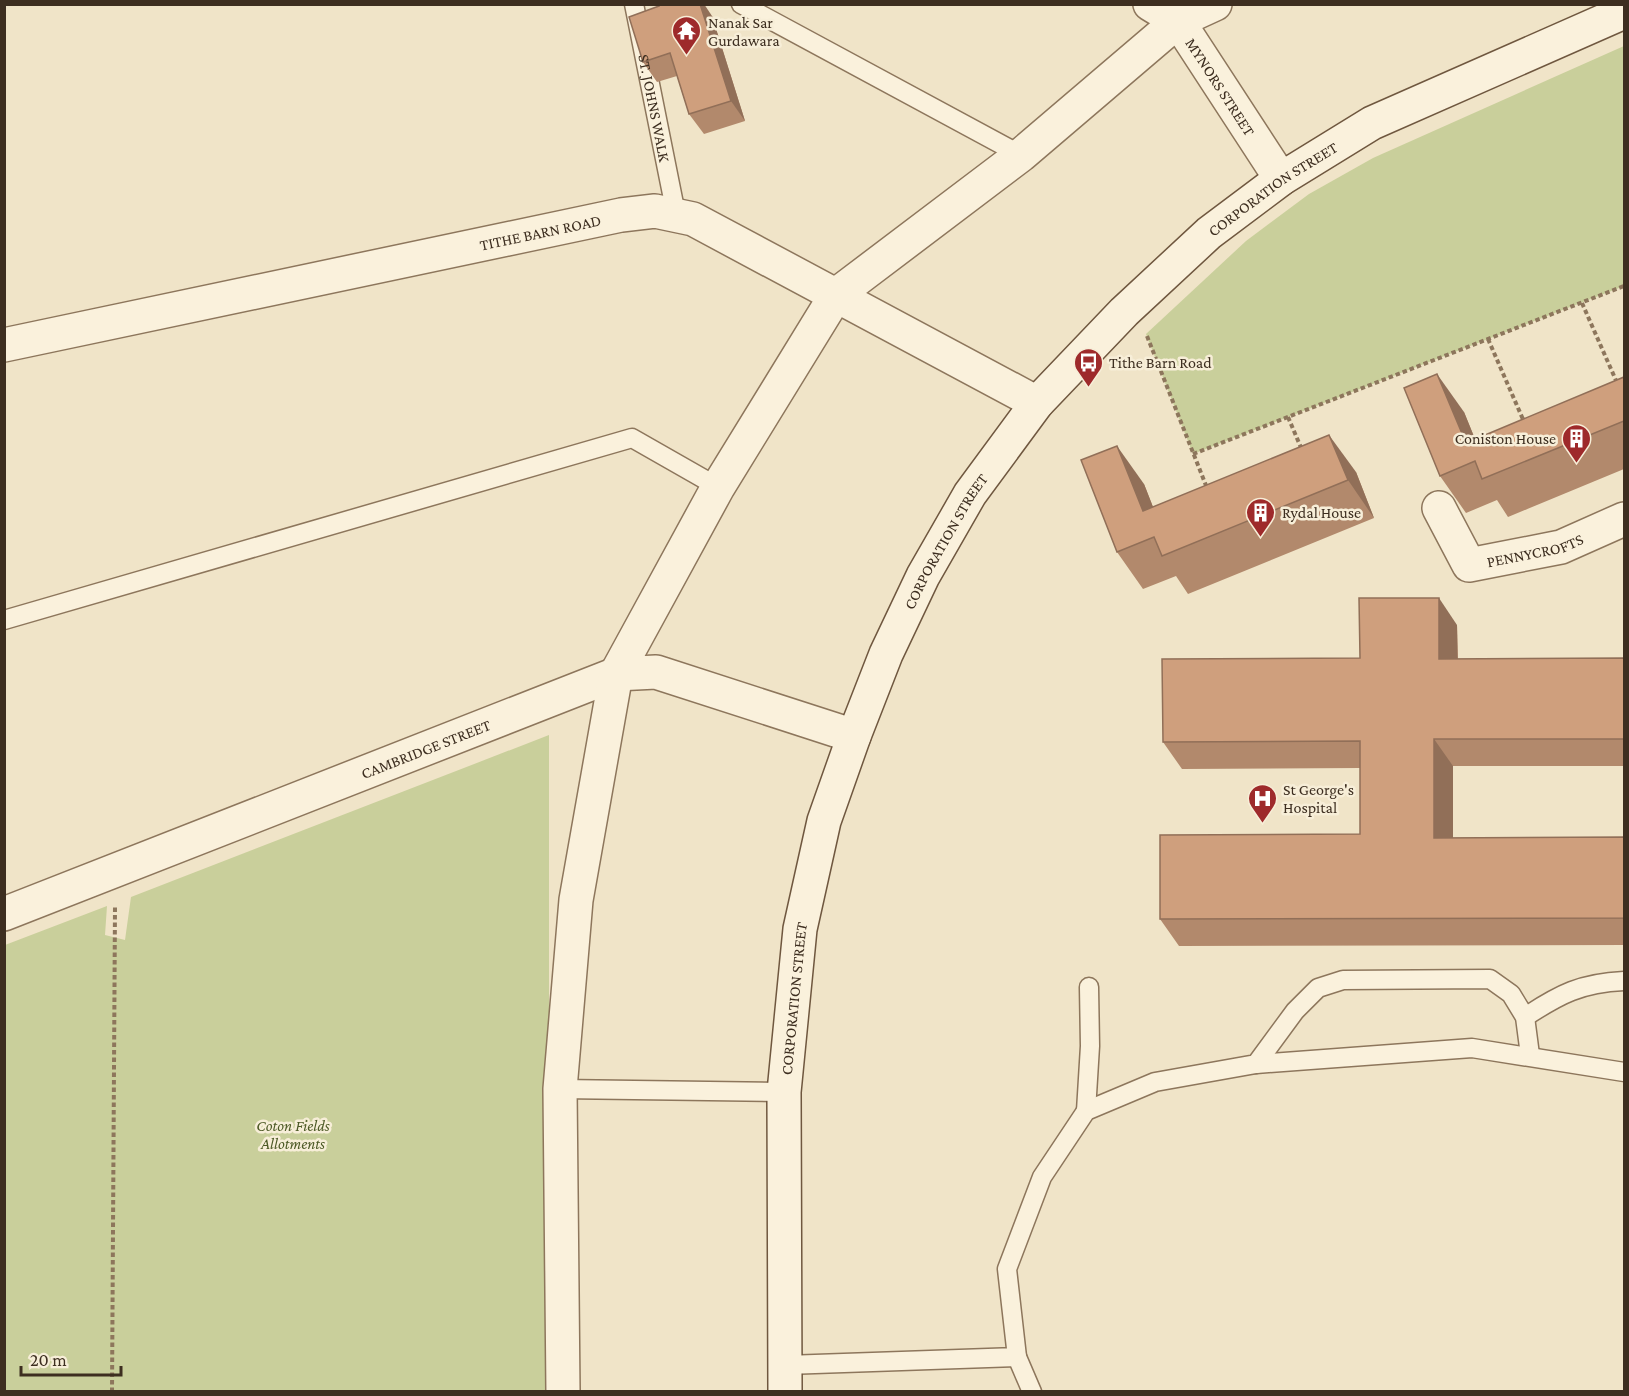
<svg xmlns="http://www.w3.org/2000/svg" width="1629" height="1396" viewBox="0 0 1629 1396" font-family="'Crimson Pro',serif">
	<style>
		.green { fill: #c9cf9b }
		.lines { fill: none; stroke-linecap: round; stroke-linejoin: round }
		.lane-casing { stroke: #8d765c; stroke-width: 21 }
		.street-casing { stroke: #8d765c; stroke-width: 36 }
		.secondary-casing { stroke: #6f573f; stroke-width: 36 }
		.path { stroke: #8d765c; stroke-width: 4; stroke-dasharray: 4.5 3; stroke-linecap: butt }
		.lane { stroke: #faf1dc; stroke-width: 18 }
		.street { stroke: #faf1dc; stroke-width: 33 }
		.secondary { stroke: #faf1dc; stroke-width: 33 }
		.wall { fill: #b2896c }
		.shaded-wall { fill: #916f58 }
		.building { fill: #cf9f7d; stroke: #916f58; stroke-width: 1.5 }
		.labels { text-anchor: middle; stroke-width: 5; stroke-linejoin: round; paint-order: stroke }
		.poi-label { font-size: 16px; fill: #3d2e20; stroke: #f7eed8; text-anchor: start }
		.street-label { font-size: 16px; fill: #3d2e20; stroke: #f7eed8 }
		.park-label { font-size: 16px; font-style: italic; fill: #4d5a26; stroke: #f7eed8 }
	</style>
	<rect width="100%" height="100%" fill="#f0e4c8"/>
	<g class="green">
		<path d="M 1624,46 L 1624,286 L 1193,454 L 1146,334 L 1246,241 L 1309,194 L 1373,158 Z"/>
		<path d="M 549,735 L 549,1391 L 5,1392 L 5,945 L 107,906 L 105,935 L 125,940 L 131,897 Z"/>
	</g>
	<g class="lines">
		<defs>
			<g id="lane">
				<path id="s1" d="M 634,4 L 676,214"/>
				<path d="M 741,4 L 1021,155"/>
				<path d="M 4,620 L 632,438 L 718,487"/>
				<path d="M 1525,1017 C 1560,994 1581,983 1624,981"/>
				<path d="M 1256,1064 L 1472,1048 L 1624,1072"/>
				<path d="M 560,1089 L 784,1092"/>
				<path d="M 1086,1111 L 1090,1046 L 1089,987"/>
				<path d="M 1017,1357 L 1032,1392"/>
				<path d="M 786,1365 L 1017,1357 L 1007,1269 L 1042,1177 L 1086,1111 L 1155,1082 L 1256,1064 L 1295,1011 L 1318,988 L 1343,980 L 1490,979 L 1511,994 L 1525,1017 L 1530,1055"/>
			</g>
			<g id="street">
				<path id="s2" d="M 1150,4 L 1178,21 L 1281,179"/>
				<path id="s3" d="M 4,345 L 621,215 L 655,211 L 693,219 L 1037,403"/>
				<path id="s4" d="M 1439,508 L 1469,565 L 1561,547 L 1624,519"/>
				<path id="s5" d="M 4,914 L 616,674 L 656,672 L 854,736"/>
				<path d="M 563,1392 L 560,1089 L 576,900 L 616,674 L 718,487 L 836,295 L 1021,155 L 1178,21 L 1215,4"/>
			</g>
			<g id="secondary">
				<path id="s6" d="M 785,1392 L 784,1092 L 800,929 L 824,821 L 854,736 L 886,654 L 923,576 L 970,494 L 1037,403 L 1124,312 L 1209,233 L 1281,179 L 1372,123 L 1624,12"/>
			</g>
		</defs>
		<use href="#lane" class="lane-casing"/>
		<use href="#street" class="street-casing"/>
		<use href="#secondary" class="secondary-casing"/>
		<g class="path">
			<path d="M 1582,303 L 1618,385"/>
			<path d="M 1147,336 L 1207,488"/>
			<path d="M 1488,339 L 1525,424"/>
			<path d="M 1288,417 L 1302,450"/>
			<path d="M 1193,454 L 1624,286"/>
			<path d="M 112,1392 L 115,906"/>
		</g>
		<use href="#lane" class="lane"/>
		<use href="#street" class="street"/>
		<use href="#secondary" class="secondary"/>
	</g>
	<g class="wall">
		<path d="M 712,16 L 745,121 L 704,134 L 689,114 L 677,76 L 657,82 L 643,62 Z"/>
		<path d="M 1464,412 L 1475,439 L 1624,421 L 1624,469 L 1508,517 L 1497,500 L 1466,513 L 1440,476 Z"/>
		<path d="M 1356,472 L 1374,518 L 1188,594 L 1176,576 L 1143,589 L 1117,552 L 1144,484 L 1153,507 Z"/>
		<path d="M 1457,625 L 1458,659 L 1624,658 L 1624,766 L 1453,766 L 1453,838 L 1624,837 L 1624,945 L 1179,946 L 1160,919 L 1360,834 L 1360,768 L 1182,769 L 1163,742 L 1360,658 Z"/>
	</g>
	<g class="shaded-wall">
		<path d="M 700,4 L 704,4 L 712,16 L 745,121 L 731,101 Z"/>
		<path d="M 1437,374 L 1464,412 L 1490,476 L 1466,443 Z"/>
		<path d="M 1329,435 L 1356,472 L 1374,518 L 1348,480 Z"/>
		<path d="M 1117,446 L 1144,484 L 1169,548 L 1143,511 Z"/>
		<path d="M 1439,598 L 1457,625 L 1458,686 L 1439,659 Z"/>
		<path d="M 1434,739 L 1453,766 L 1453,865 L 1434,838 Z"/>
	</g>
	<g class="building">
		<path d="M 658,4 L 700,4 L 731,101 L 689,114 L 670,53 L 643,62 L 629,17 L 659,6 Z"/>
		<path d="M 1437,374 L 1466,443 L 1624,377 L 1624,421 L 1482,479 L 1475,461 L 1440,476 L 1404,388 Z"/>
		<path d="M 1329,435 L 1348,480 L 1162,556 L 1154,537 L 1117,552 L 1081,460 L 1117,446 L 1143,511 Z"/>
		<path d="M 1359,598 L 1439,598 L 1439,659 L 1624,658 L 1624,739 L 1434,739 L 1434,838 L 1624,837 L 1624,918 L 1160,919 L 1160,835 L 1360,834 L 1360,741 L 1163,742 L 1162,659 L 1360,658 Z"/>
	</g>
	<defs>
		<symbol id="temple-pin" viewBox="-11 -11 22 30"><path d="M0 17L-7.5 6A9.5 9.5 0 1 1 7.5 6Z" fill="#9e2a2b" stroke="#f7eed8"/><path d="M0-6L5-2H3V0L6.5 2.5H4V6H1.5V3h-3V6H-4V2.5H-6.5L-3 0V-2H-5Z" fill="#fff"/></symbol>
		<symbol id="bus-pin" viewBox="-11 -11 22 30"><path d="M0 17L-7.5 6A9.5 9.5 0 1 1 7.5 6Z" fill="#9e2a2b" stroke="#f7eed8"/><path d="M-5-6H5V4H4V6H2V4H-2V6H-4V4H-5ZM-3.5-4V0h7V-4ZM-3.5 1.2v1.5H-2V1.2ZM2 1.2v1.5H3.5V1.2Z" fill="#fff"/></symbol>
		<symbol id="building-pin" viewBox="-11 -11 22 30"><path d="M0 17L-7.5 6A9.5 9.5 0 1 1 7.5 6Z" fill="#9e2a2b" stroke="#f7eed8"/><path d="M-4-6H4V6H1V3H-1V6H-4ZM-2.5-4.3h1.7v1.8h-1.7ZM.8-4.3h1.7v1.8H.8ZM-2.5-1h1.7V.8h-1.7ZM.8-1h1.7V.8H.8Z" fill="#fff"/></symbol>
		<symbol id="hospital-pin" viewBox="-11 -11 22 30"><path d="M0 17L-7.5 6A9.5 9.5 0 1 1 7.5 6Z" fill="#9e2a2b" stroke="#f7eed8"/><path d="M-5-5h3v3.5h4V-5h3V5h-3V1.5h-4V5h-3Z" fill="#fff"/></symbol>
	</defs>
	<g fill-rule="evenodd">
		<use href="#temple-pin" x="670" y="14" width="33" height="45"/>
		<use href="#bus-pin" x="1072" y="346" width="33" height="45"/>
		<use href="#building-pin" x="1560" y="422" width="33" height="45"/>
		<use href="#building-pin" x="1244" y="496" width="33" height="45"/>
		<use href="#hospital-pin" x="1246" y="782" width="33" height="45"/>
	</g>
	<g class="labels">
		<g class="poi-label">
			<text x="708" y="28">Nanak Sar<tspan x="708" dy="18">Gurdawara</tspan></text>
			<text x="1109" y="368">Tithe Barn Road</text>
			<text x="1556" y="444" text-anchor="end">Coniston House</text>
			<text x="1282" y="518">Rydal House</text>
			<text x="1283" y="795">St George's<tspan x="1283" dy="18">Hospital</tspan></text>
		</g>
		<g class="street-label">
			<text dy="6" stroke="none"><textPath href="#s2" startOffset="111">MYNORS STREET</textPath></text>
			<text dy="6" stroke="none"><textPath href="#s1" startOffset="106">ST. JOHNS WALK</textPath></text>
			<text dy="6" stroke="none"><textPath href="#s6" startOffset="1366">CORPORATION STREET</textPath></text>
			<text dy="6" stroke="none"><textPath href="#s3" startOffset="548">TITHE BARN ROAD</textPath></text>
			<text dy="6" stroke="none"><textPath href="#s6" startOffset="880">CORPORATION STREET</textPath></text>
			<text dy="6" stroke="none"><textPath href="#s4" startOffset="132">PENNYCROFTS</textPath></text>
			<text dy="6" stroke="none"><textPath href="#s5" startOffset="453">CAMBRIDGE STREET</textPath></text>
			<text dy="6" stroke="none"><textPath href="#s6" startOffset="394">CORPORATION STREET</textPath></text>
		</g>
		<g class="park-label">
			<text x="293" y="1131">Coton Fields<tspan x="293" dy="18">Allotments</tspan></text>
		</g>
	</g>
	<rect width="1629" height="1396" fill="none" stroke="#3d2e20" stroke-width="12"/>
	<path d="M21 1366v9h100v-9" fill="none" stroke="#3d2e20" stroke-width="3"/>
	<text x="30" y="1366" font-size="18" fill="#3d2e20" stroke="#f7eed8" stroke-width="4.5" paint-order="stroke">20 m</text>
</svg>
